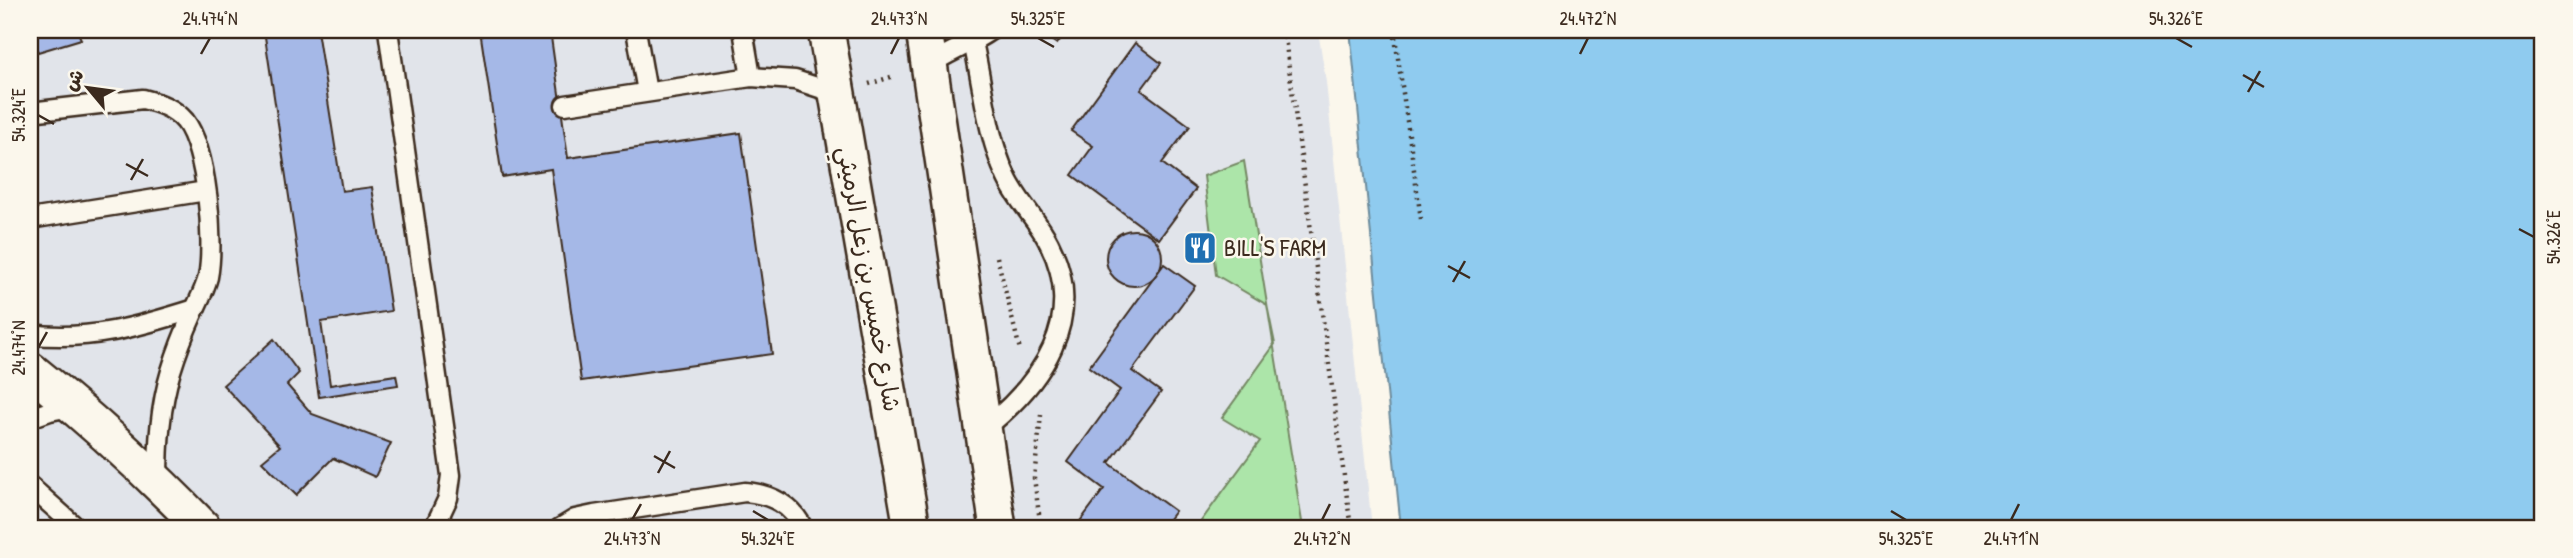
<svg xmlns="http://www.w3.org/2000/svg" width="2573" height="558" viewBox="0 0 2573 558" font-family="'Patrick Hand','Playpen Sans Arabic',sans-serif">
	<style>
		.built { fill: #e1e4ea }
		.green { fill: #ace5a9; stroke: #748864; stroke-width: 2 }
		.water { fill: #8fcbef; stroke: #6d8b9b; stroke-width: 2 }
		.building { fill: #a5b8e7; stroke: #3b2a1e; stroke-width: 2 }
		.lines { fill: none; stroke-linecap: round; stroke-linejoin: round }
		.lane-casing { stroke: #3b2a1e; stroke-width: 23 }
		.street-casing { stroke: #3b2a1e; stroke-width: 40 }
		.path { stroke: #3b2a1e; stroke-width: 4.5; stroke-dasharray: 2 5; stroke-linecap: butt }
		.lane { stroke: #fbf7ec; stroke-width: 18 }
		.street { stroke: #fbf7ec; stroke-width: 35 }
		.ticks { fill: none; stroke: #3b2a1e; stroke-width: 2.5 }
		.labels { text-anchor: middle; stroke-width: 5; stroke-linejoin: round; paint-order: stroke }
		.poi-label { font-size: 24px; fill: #3b2a1e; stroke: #fbf7ec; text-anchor: start }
		.street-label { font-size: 24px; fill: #3b2a1e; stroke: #fbf7ec }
		.neatline { fill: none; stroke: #3b2a1e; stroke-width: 2.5 }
		.ticks-label { font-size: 18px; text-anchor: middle; fill: #3b2a1e }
	</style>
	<rect width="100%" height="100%" fill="#fbf7ec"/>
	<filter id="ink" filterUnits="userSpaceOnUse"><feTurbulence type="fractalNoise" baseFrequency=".0143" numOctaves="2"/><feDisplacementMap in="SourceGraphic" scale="14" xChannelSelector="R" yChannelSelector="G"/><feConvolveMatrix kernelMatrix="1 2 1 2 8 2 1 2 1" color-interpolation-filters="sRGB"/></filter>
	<g filter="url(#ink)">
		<path class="built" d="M 30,30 L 1318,30 L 1326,82 L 1372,528 L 30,528 Z"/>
		<path class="green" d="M 1244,161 L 1303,528 L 1196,528 L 1260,441 L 1222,418 L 1275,344 L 1267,305 L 1216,275 L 1204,176 Z"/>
		<path class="water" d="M 1350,30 L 2543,30 L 2543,528 L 1401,528 Z"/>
		<g class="building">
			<path d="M 30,30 L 77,30 L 81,39 L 38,52 L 30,36 Z"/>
			<path d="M 264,30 L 317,30 L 342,191 L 372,187 L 391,311 L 321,322 L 330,385 L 396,375 L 398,385 L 319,397 Z"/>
			<path d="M 480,30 L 550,30 L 568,158 L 741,133 L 772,354 L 581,381 L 551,169 L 502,177 Z"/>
			<path d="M 1037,30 L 1067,30 L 1057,44 Z"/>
			<path d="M 1135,43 L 1161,63 L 1141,90 L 1190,126 L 1162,163 L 1196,189 L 1159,239 L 1072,175 L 1093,146 L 1071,131 Z"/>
			<circle cx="1134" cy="258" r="28"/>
			<path d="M 1164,264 L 1195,286 L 1132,371 L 1161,392 L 1109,463 L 1175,511 L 1162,528 L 1075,528 L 1104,489 L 1068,462 L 1120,390 L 1089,367 Z"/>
			<path d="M 274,339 L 299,373 L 287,385 L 312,414 L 391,443 L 375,477 L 333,458 L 296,495 L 262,461 L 280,446 L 223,385 Z"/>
		</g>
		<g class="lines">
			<defs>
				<g id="lane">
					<path d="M 388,30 L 451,475 L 448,498 L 434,528"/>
					<path d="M 636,30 L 647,92"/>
					<path d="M 743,30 L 751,77"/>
					<path d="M 973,42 C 983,86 987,135 1006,176 C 1017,201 1037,219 1049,243 C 1088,319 1041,384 983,430"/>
					<path d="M 929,65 C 949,52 971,44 991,30"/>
					<path d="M 565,105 L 751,77 L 795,80 L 838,94"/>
					<path d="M 30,112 L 143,99 C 159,103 174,108 185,121 C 207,149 215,242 208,277 C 205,289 199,300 194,311 C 185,331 177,351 171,371 C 160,407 158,444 158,482"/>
					<path d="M 30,219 L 206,191"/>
					<path d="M 30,334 C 87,342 141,326 195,309"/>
					<path d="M 30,418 L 50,411 L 75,406"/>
					<path d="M 30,486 L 77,528"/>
					<path d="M 560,528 L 575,519 L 594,515 L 745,492 C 771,494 791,504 803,528"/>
				</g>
				<g id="street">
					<path d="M 826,30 L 912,528"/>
					<path d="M 924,30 L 998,528"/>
					<path d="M 30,370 C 91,419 149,472 203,528"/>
				</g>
			</defs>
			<use href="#lane" class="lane-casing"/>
			<use href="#street" class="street-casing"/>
			<g class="path">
				<path d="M 1284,30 L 1351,528"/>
				<path d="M 1394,30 L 1421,219"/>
				<path d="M 869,84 L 894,76"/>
				<path d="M 997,257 L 1020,350"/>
				<path d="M 1041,528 L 1034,478 L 1041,415"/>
			</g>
			<use href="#lane" class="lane"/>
			<use href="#street" class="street"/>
		</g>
	</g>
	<path class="ticks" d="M 1038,38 L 1054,47M 2176,38 L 2192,47M 201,54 L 210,38M 891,54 L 899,38M 1580,54 L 1588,38M 2243,75 L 2264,87M 2248,92 L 2260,71M 38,115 L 54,124M 126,164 L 148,176M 131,180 L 143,159M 2519,229 L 2534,237M 1448,266 L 1470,278M 1453,282 L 1465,261M 38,348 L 47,332M 654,456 L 675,468M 658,473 L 670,451M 753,511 L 768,520M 1891,511 L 1906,520M 632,520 L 641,504M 1322,520 L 1330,504M 2011,520 L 2019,504"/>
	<defs>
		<symbol id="restaurant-square" viewBox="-11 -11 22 22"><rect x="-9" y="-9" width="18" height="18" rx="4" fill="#1f6fb2" stroke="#fbf7ec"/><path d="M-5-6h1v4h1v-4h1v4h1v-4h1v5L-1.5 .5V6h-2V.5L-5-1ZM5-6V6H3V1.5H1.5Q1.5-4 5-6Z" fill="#fff"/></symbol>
	</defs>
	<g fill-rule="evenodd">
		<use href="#restaurant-square" x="1181" y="229" width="38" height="38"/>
	</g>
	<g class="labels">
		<g class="poi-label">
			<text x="1224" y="256">BILL'S FARM</text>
		</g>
		<g class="street-label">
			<text transform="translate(869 279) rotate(80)" y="8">شارع خميس بن زعل الرميثي</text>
		</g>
	</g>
	<rect width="2573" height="558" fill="none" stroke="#fbf7ec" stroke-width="77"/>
	<g transform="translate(88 88) rotate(299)" stroke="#fbf7ec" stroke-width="5" paint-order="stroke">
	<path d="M0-5L12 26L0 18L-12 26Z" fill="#3b2a1e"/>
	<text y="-10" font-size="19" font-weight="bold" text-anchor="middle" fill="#3b2a1e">ش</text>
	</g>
	<rect x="38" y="38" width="2496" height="482" class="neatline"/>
	<g class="ticks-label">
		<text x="210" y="25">24.474°N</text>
		<text x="899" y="25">24.473°N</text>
		<text x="1038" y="25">54.325°E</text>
		<text x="1588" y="25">24.472°N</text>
		<text x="2176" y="25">54.326°E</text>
		<text transform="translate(19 115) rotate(-90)" y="6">54.324°E</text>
		<text transform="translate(2554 237) rotate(-90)" y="6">54.326°E</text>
		<text transform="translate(19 348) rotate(-90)" y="6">24.474°N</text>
		<text x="632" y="545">24.473°N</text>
		<text x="768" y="545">54.324°E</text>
		<text x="1322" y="545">24.472°N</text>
		<text x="1906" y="545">54.325°E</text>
		<text x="2011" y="545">24.471°N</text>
	</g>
</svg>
